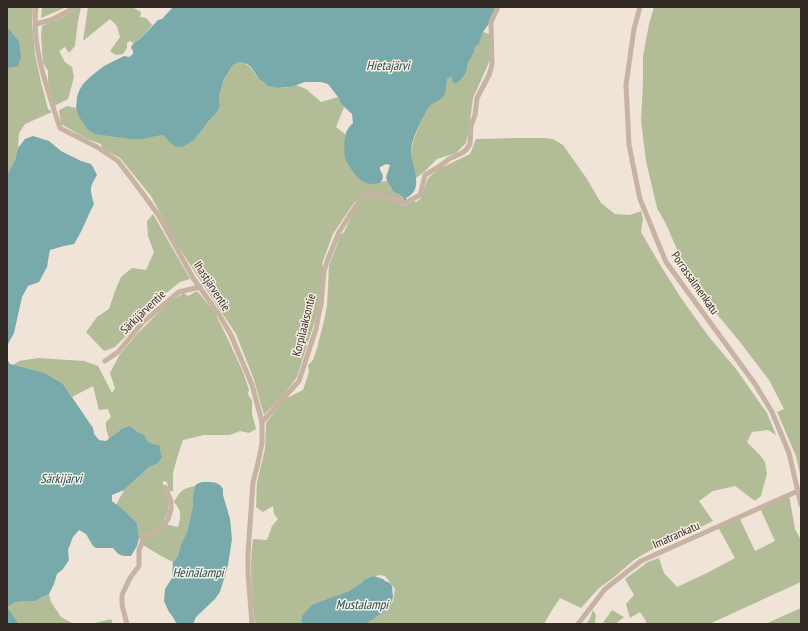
<svg xmlns="http://www.w3.org/2000/svg" width="808" height="631" viewBox="0 0 808 631" font-family="'PT Sans Narrow',sans-serif">
	<style>
		.green { fill: #b2bd98 }
		.water { fill: #78aaab }
		.lines { fill: none; stroke-linecap: round; stroke-linejoin: round }
		.minor { stroke: #c6b3a4; stroke-width: 5 }
		.labels { text-anchor: middle; stroke-width: 3; stroke-linejoin: round; paint-order: stroke }
		.street-label { font-size: 12px; fill: #322925; stroke: #f8eee3 }
		.water-label { font-size: 13px; font-style: italic; fill: #1d4f51; stroke: #f8eee3 }
	</style>
	<rect width="100%" height="100%" fill="#efe4d7"/>
	<g class="green">
		<path d="M 7,7 L 33,7 L 32,22 L 35,54 L 41,82 L 48,109 L 52,112 L 25,124 L 19,133 L 18,148 L 15,160 L 7,175 L 7,68 L 9,68 L 19,41 L 7,27 Z"/>
		<path d="M 42,7 L 67,7 L 41,18 Z"/>
		<path d="M 80,7 L 81,7 L 78,21 L 75,46 L 69,53 L 65,47 L 59,51 L 65,62 L 72,67 L 74,77 L 68,99 L 54,106 L 48,82 L 48,71 L 43,63 L 41,35 L 42,26 L 63,17 Z"/>
		<path d="M 88,7 L 134,7 L 134,8 L 141,12 L 140,17 L 146,18 L 152,25 L 140,39 L 134,44 L 130,41 L 127,43 L 127,48 L 123,54 L 116,55 L 110,51 L 120,37 L 117,26 L 110,19 L 83,41 Z"/>
		<path d="M 654,7 L 801,7 L 801,479 L 796,456 L 777,412 L 784,409 L 769,380 L 740,342 L 711,307 L 682,261 L 666,224 L 657,208 L 646,161 L 641,121 L 643,84 L 643,56 L 649,24 Z"/>
		<path d="M 483,32 L 489,34 L 490,60 L 473,98 L 469,130 L 466,143 L 456,153 L 437,159 L 424,172 L 416,178 C 409,153 410,146 421,122 C 424,115 427,108 432,103 C 435,101 438,101 440,99 C 446,94 447,85 447,79 L 452,77 L 459,82 L 466,73 L 468,63 L 474,53 L 475,47 L 479,44 Z"/>
		<path d="M 240,62 C 254,66 251,71 259,79 C 269,89 284,90 296,85 L 306,89 L 321,102 L 338,97 L 341,104 L 344,107 L 336,127 L 345,134 L 345,158 L 376,184 L 380,182 L 387,181 L 393,191 L 395,193 L 399,194 L 404,198 L 404,200 L 367,193 L 354,203 L 333,234 L 322,264 L 323,267 L 318,311 L 297,377 L 285,393 L 264,415 L 253,377 L 236,334 L 198,277 L 178,246 L 151,196 L 120,158 L 102,148 L 101,144 L 87,139 L 61,124 L 59,110 L 67,106 L 76,108 L 78,115 L 161,135 L 164,136 L 170,143 L 207,123 L 218,111 L 220,106 L 219,96 L 224,79 L 233,65 Z"/>
		<path d="M 515,138 L 545,138 L 553,139 L 563,145 L 587,179 L 601,203 L 615,214 L 630,215 L 641,211 L 643,219 L 641,232 L 659,263 L 681,298 L 709,337 L 736,369 L 767,413 L 776,435 L 768,430 L 752,432 L 747,442 L 760,455 L 765,462 L 767,474 L 761,496 L 755,501 L 735,486 L 713,491 L 699,501 L 713,521 L 691,532 L 656,547 L 634,560 L 613,578 L 599,588 L 581,608 L 560,598 L 552,610 L 544,624 L 366,624 L 385,611 L 390,606 L 393,601 L 395,589 L 385,576 L 379,575 L 365,579 L 361,583 L 349,591 L 313,604 L 303,622 L 302,624 L 255,624 C 252,596 249,567 253,539 L 267,540 L 272,526 L 278,519 L 274,514 L 273,506 L 263,512 L 256,507 L 257,482 L 265,449 L 266,423 L 285,399 L 303,390 L 309,372 L 308,365 L 313,360 L 317,348 L 324,321 L 327,306 L 329,265 L 337,245 L 340,235 L 344,232 L 354,211 L 360,203 L 367,197 L 373,195 L 391,199 L 405,206 L 414,201 L 416,202 L 421,198 L 428,178 L 439,169 L 470,154 L 476,139 Z"/>
		<path d="M 153,214 L 190,279 L 180,282 L 160,298 L 133,329 L 115,347 L 104,351 L 86,332 L 97,317 L 109,309 L 115,291 L 121,277 L 132,268 L 146,270 L 154,252 L 148,236 L 147,221 Z"/>
		<path d="M 197,291 L 214,311 L 227,337 L 243,372 L 249,390 L 248,394 L 252,401 L 252,414 L 256,429 L 249,433 L 240,431 L 230,435 L 204,435 L 183,440 L 177,458 L 173,473 L 173,491 L 169,491 L 167,482 L 163,481 L 163,488 L 169,502 L 168,511 L 164,520 L 168,525 L 178,527 C 181,516 182,511 174,502 C 181,490 182,489 195,486 L 193,495 L 193,506 L 187,532 L 181,544 L 178,556 L 173,562 L 161,556 L 143,545 L 139,538 L 137,523 L 126,512 L 116,505 L 124,490 L 149,467 L 157,464 L 154,444 L 148,442 C 143,434 138,432 130,426 L 123,428 L 109,439 L 106,428 L 106,422 L 111,417 L 108,409 L 99,410 L 93,386 L 72,397 L 63,384 L 13,365 L 19,361 L 38,358 L 84,361 L 98,366 L 112,393 L 115,388 L 110,373 L 120,354 L 137,334 L 154,317 L 171,301 L 184,293 L 188,296 Z"/>
		<path d="M 789,495 L 795,529 L 801,540 L 801,582 L 709,624 L 646,624 L 646,621 L 640,612 L 630,618 L 626,604 L 634,595 L 625,579 L 648,562 L 659,558 L 664,573 L 677,587 L 707,573 L 735,558 L 718,527 L 739,517 L 755,551 L 775,541 L 760,508 Z"/>
		<path d="M 49,594 L 51,602 L 61,617 L 74,624 L 18,624 L 17,621 L 7,607 L 16,602 L 35,601 Z"/>
		<path d="M 801,608 L 801,624 L 765,624 Z"/>
		<path d="M 593,610 L 596,615 L 595,624 L 586,624 L 590,618 Z"/>
		<path d="M 612,610 L 624,617 L 615,624 L 602,624 Z"/>
		<path d="M 111,619 L 113,624 L 93,624 L 95,623 Z"/>
	</g>
	<g class="water">
		<path d="M 173,7 L 496,7 L 491,21 L 483,32 L 479,44 L 475,47 L 474,53 L 468,63 L 466,73 L 459,82 L 454,83 L 452,81 L 452,77 L 447,79 C 447,85 446,95 441,99 C 435,103 431,103 427,110 C 421,121 415,133 412,144 C 407,163 428,187 406,198 L 406,201 L 404,200 L 404,198 L 399,194 L 395,193 L 393,191 L 387,181 L 386,177 L 390,165 L 386,164 L 380,167 L 380,170 C 390,184 371,188 361,180 C 356,177 347,164 345,158 C 344,152 344,138 346,133 C 347,129 350,126 353,123 L 352,114 L 341,104 L 338,97 L 328,84 L 321,82 L 305,82 L 291,87 L 277,88 L 268,86 L 259,79 L 251,67 L 247,64 L 240,62 L 233,65 L 224,79 L 219,96 L 220,106 L 218,111 L 207,123 L 194,140 L 182,147 L 176,147 L 170,143 L 164,136 L 161,135 L 142,139 L 130,139 L 95,134 L 88,130 L 78,115 L 76,108 L 77,97 L 79,91 L 83,84 L 90,77 L 104,66 L 124,56 L 129,57 L 133,54 L 133,51 L 131,48 L 132,45 L 140,39 L 158,20 L 162,19 Z"/>
		<path d="M 7,27 L 19,41 L 21,58 L 18,66 L 7,68 Z"/>
		<path d="M 33,136 L 49,141 L 61,151 L 81,161 L 91,164 L 94,169 L 97,175 C 89,188 90,189 94,204 C 87,217 82,232 74,244 L 64,246 L 50,250 L 49,255 L 47,267 L 39,282 L 28,286 L 22,297 L 14,333 L 7,346 L 7,175 L 15,160 L 18,148 L 25,139 Z"/>
		<path d="M 7,359 L 10,364 L 44,373 L 63,384 L 93,428 L 94,434 L 99,440 L 106,441 L 123,428 L 130,426 L 138,432 L 144,435 L 148,442 L 160,446 L 160,451 L 162,457 L 157,464 L 149,467 L 124,490 L 112,495 L 112,501 L 126,512 L 137,523 L 139,538 L 137,546 L 131,556 C 120,556 120,556 113,548 L 96,548 L 93,546 L 86,534 L 79,530 L 73,537 L 68,550 L 69,560 L 63,569 L 57,574 L 54,584 L 49,594 L 35,601 L 16,602 L 7,607 L 17,621 L 18,624 L 7,624 Z"/>
		<path d="M 202,482 C 211,482 219,481 223,489 L 223,495 L 230,519 L 232,539 L 228,565 L 220,592 L 215,599 L 196,617 L 193,624 L 178,624 L 175,621 L 173,617 L 169,612 L 164,601 L 165,589 L 172,578 L 173,562 L 178,556 L 181,544 L 187,532 L 193,506 L 193,495 L 195,486 L 197,484 Z"/>
		<path d="M 374,576 L 383,579 L 385,581 L 390,583 L 392,586 L 393,597 L 390,606 L 385,611 L 366,624 L 302,624 L 302,616 L 313,604 L 349,591 L 361,583 L 365,579 Z"/>
	</g>
	<g class="lines">
		<g class="minor">
			<path d="M 36,7 C 31,46 48,91 60,128 L 97,147 L 118,161 L 141,191 L 159,216 L 193,278 L 220,316 L 231,335 L 252,385 L 262,422 L 262,443 L 258,463 L 253,482 L 248,553 L 248,572 L 252,624"/>
			<path d="M 640,7 L 634,29 L 626,85 L 629,145 L 640,199 L 666,262 L 755,384 L 772,412 L 789,453 L 801,505"/>
			<path d="M 36,24 L 51,20 L 76,7"/>
			<path d="M 105,361 L 118,352 L 143,322 L 179,292 L 200,287"/>
			<path d="M 262,422 L 299,381 L 316,329 L 319,313 L 321,305 L 324,271 L 328,259 L 339,232 L 355,207 L 363,197 L 368,194 L 373,194 L 405,203 L 420,195 L 425,175 L 440,166 L 449,159 L 462,153 L 466,150 L 470,144 L 471,126 L 475,115 L 477,98 L 489,75 L 492,65 L 491,22 L 498,7"/>
			<path d="M 127,624 L 122,605 L 122,595 L 130,578 L 139,566 L 139,550 L 144,537 L 162,528 L 168,519 L 171,509 L 171,501 L 165,487"/>
			<path d="M 578,624 L 605,589 L 641,561 L 800,490"/>
		</g>
	</g>
	<g class="labels">
		<g class="street-label">
			<text transform="translate(695 283) rotate(55)" y="4">Porrassalmenkatu</text>
			<text transform="translate(212 286) rotate(57)" y="4">Ihastjärventie</text>
			<text transform="translate(143 312) rotate(-44)" y="4">Särkijärventie</text>
			<text transform="translate(304 325) rotate(-76)" y="4">Korpilaaksontie</text>
			<text transform="translate(676 535) rotate(-24)" y="4">Imatrankatu</text>
		</g>
		<g class="water-label">
			<text x="388" y="70">Hietajärvi</text>
			<text x="61" y="483">Särkijärvi</text>
			<text x="198" y="577">Heinälampi</text>
			<text x="362" y="609">Mustalampi</text>
		</g>
	</g>
	<rect width="808" height="631" fill="none" stroke="#322925" stroke-width="16"/>
</svg>
